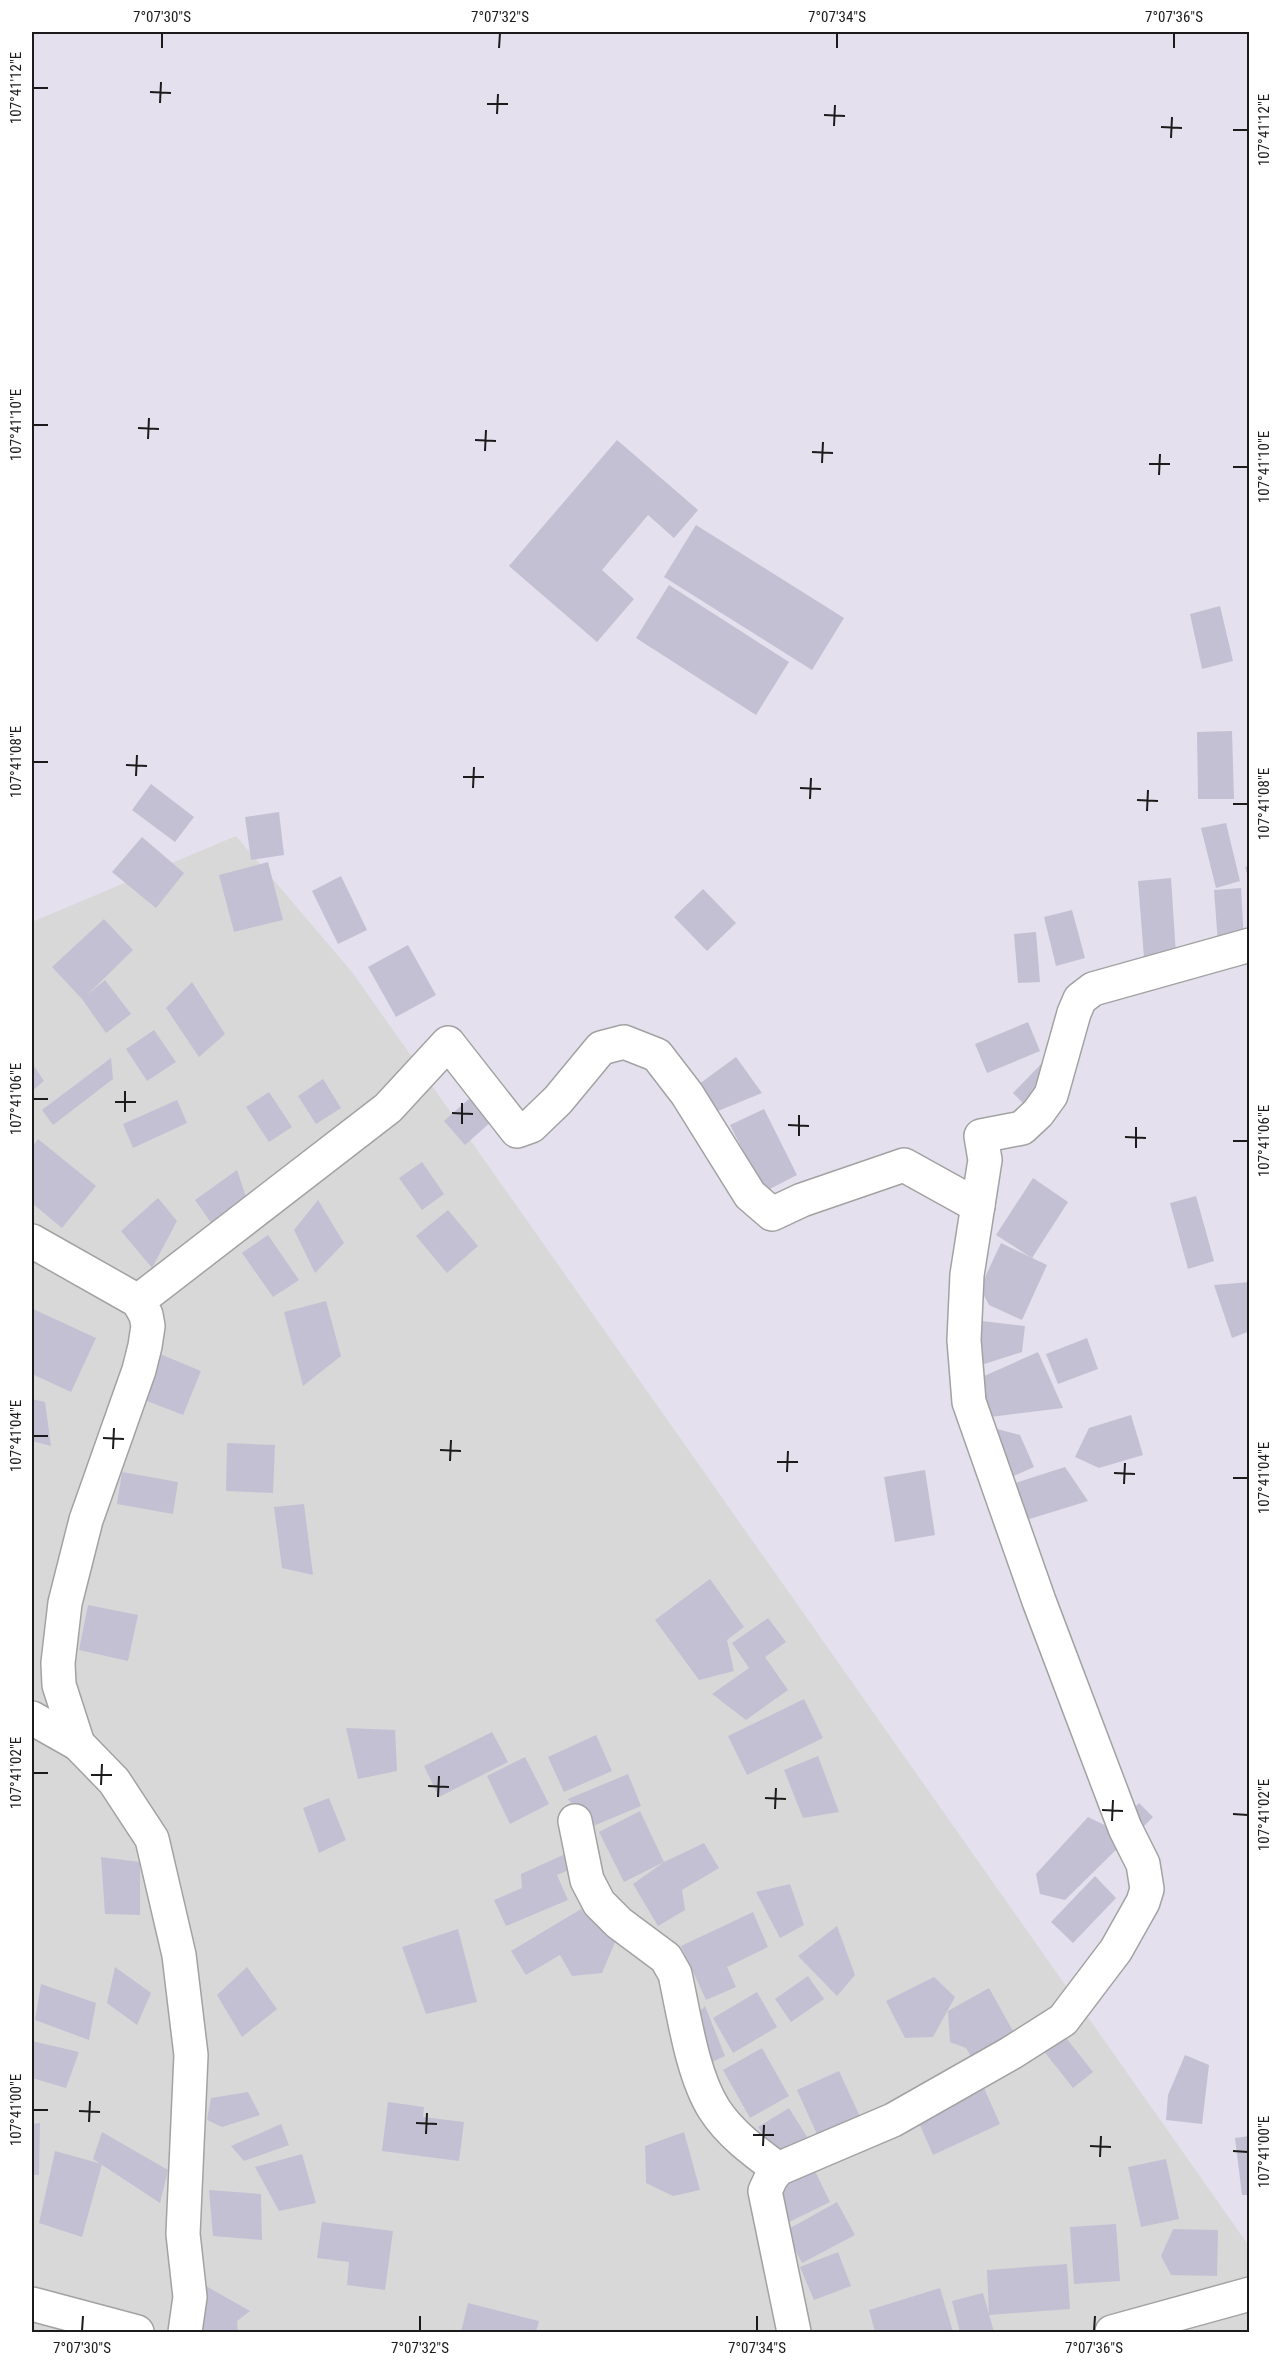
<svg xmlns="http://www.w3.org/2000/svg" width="1281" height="2364" viewBox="0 0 1281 2364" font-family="'Roboto Condensed',sans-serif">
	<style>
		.residential { fill: #d8d8d9 }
		.building { fill: #c3c0d3 }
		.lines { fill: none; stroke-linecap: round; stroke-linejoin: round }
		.minor-casing { stroke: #a2a2a2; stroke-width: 36 }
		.minor { stroke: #fff; stroke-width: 33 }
		.ticks { fill: none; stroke: #1b1b1b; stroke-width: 2 }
		.neatline { fill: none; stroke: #1b1b1b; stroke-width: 2 }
		.ticks-label { font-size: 15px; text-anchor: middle; fill: #1b1b1b }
	</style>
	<rect width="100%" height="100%" fill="#e4e0ed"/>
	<path class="residential" d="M 236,836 L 352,972 L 1249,2246 L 1249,2332 L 32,2332 L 32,922 Z"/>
	<g class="building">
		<path d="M 617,440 L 698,510 L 674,538 L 648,515 L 602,570 L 634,599 L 597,642 L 509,566 Z"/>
		<path d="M 696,525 L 844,618 L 812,670 L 664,577 Z"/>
		<path d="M 669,585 L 789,662 L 756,715 L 636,638 Z"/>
		<path d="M 1220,606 L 1233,661 L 1202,669 L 1190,614 Z"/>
		<path d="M 1232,731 L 1234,799 L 1198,799 L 1197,732 Z"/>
		<path d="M 151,784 L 194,817 L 175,842 L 132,810 Z"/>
		<path d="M 279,812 L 284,855 L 251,860 L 245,817 Z"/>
		<path d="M 1226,823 L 1240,881 L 1216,888 L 1201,828 Z"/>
		<path d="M 142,837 L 184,873 L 156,908 L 112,872 Z"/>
		<path d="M 268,862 L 283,920 L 234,932 L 219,875 Z"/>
		<path d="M 1250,866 L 1250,880 L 1249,880 L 1245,867 Z"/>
		<path d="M 341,876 L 367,930 L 338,944 L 312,891 Z"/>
		<path d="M 1171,878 L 1176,955 L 1144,958 L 1138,881 Z"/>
		<path d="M 1241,888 L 1244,942 L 1218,944 L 1214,890 Z"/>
		<path d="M 703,889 L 736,923 L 707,951 L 674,917 Z"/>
		<path d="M 1072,910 L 1085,958 L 1056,966 L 1044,917 Z"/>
		<path d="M 104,919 L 133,950 L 87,995 L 105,980 L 131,1014 L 106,1033 L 82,999 L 52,967 Z"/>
		<path d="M 1036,932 L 1040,982 L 1018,983 L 1014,934 Z"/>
		<path d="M 408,945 L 436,995 L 396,1017 L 368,967 Z"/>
		<path d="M 192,982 L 225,1034 L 199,1057 L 166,1008 Z"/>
		<path d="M 1028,1022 L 1040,1051 L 987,1073 L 975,1044 Z"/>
		<path d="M 154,1030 L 176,1062 L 147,1081 L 126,1049 Z"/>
		<path d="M 736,1057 L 762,1093 L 713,1113 L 695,1087 Z"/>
		<path d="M 111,1058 L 113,1079 L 53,1125 L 42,1110 Z"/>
		<path d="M 1043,1062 L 1054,1074 L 1025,1105 L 1013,1093 Z"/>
		<path d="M 32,1063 L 44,1081 L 32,1091 Z"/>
		<path d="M 323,1079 L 341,1108 L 316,1124 L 298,1096 Z"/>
		<path d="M 269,1092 L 292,1127 L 269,1142 L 246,1107 Z"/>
		<path d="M 470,1098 L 492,1121 L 465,1145 L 444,1121 Z"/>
		<path d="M 177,1100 L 187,1123 L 133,1148 L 123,1124 Z"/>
		<path d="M 764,1109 L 797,1175 L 764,1192 L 730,1125 Z"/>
		<path d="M 38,1139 L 96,1186 L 62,1228 L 32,1203 L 32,1147 Z"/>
		<path d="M 422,1162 L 444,1194 L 422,1210 L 399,1178 Z"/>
		<path d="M 237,1170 L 247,1200 L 212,1224 L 195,1200 Z"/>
		<path d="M 1033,1178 L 1068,1202 L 1032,1258 L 996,1235 Z"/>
		<path d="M 1196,1196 L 1214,1261 L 1188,1269 L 1170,1203 Z"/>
		<path d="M 158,1198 L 177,1221 L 152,1268 L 121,1231 Z"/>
		<path d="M 318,1200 L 344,1243 L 315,1273 L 294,1230 Z"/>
		<path d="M 448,1210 L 478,1246 L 447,1273 L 416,1236 Z"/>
		<path d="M 268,1235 L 299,1280 L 273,1297 L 242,1253 Z"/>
		<path d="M 1001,1243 L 1047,1265 L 1022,1320 L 989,1305 L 980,1288 Z"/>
		<path d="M 1250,1282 L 1250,1331 L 1232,1338 L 1214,1285 Z"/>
		<path d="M 326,1301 L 341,1356 L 303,1386 L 284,1312 Z"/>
		<path d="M 33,1309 L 96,1338 L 71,1392 L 32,1374 L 32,1314 Z"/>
		<path d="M 982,1321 L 1025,1326 L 1022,1352 L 978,1366 Z"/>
		<path d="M 1087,1338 L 1098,1369 L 1058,1384 L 1046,1354 Z"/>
		<path d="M 1038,1352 L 1063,1408 L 990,1417 L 973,1381 Z"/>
		<path d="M 160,1354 L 201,1371 L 183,1415 L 142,1399 Z"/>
		<path d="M 32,1399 L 45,1402 L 51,1446 L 32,1441 Z"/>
		<path d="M 1131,1415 L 1143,1455 L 1099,1468 L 1075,1457 L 1089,1428 Z"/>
		<path d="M 986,1426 L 1020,1435 L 1034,1467 L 1007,1479 Z"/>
		<path d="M 227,1443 L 275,1445 L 273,1493 L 226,1491 Z"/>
		<path d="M 1065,1467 L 1088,1501 L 1023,1521 L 1012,1484 Z"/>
		<path d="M 925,1470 L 935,1535 L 895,1542 L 884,1477 Z"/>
		<path d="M 122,1472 L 178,1482 L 173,1514 L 117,1504 Z"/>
		<path d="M 304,1504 L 313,1575 L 282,1568 L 274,1507 Z"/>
		<path d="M 710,1579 L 744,1627 L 727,1640 L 734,1671 L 699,1680 L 655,1620 Z"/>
		<path d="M 88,1605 L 138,1615 L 128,1661 L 79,1650 Z"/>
		<path d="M 768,1618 L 786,1642 L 765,1657 L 788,1690 L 746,1720 L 712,1694 L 749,1668 L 732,1643 Z"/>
		<path d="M 804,1699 L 823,1738 L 747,1775 L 728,1736 Z"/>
		<path d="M 346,1728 L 395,1730 L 397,1771 L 358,1779 Z"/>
		<path d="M 492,1732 L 508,1762 L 439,1797 L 424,1766 Z"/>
		<path d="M 596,1735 L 612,1771 L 564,1792 L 548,1757 Z"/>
		<path d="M 818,1756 L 839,1812 L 803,1818 L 784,1770 Z"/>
		<path d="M 525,1757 L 549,1804 L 510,1824 L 487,1776 Z"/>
		<path d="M 628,1774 L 641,1806 L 591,1827 L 568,1799 Z"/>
		<path d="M 329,1798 L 346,1840 L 319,1853 L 303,1808 Z"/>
		<path d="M 1139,1803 L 1153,1817 L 1132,1838 L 1124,1819 Z"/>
		<path d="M 640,1811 L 664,1862 L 624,1882 L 599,1832 Z"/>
		<path d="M 1088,1817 L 1129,1837 L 1065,1900 L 1040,1894 L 1036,1874 Z"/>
		<path d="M 704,1843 L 719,1868 L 682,1890 L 685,1910 L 658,1926 L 633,1884 L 664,1862 Z"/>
		<path d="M 574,1850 L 576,1867 L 557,1875 L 568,1900 L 506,1926 L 494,1900 L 522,1888 L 521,1874 Z"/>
		<path d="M 101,1857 L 140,1862 L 140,1915 L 105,1914 Z"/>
		<path d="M 1095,1876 L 1116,1898 L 1073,1943 L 1051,1922 Z"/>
		<path d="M 790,1884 L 804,1925 L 780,1938 L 756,1892 Z"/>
		<path d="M 581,1909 L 618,1935 L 602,1973 L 572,1976 L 560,1955 L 526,1975 L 511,1951 Z"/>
		<path d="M 753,1912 L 768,1947 L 727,1967 L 736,1987 L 706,2000 L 681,1946 Z"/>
		<path d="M 837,1926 L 855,1975 L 837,1996 L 798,1956 Z"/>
		<path d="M 458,1929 L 477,2002 L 426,2014 L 402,1947 Z"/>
		<path d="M 115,1967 L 151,1993 L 137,2025 L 107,2003 Z"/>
		<path d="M 247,1967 L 277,2009 L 242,2037 L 217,1995 Z"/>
		<path d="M 808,1976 L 824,1999 L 791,2022 L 775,1999 Z"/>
		<path d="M 934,1977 L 955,1997 L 933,2037 L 905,2038 L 886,2001 Z"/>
		<path d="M 41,1984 L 96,2003 L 89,2040 L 35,2020 Z"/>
		<path d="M 989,1988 L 1018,2040 L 976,2065 L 966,2048 L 950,2042 L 948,2011 Z"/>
		<path d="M 757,1992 L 777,2027 L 733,2053 L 713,2018 Z"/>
		<path d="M 705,2006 L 725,2056 L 712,2062 L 686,2025 Z"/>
		<path d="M 1063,2034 L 1093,2072 L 1073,2088 L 1043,2050 Z"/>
		<path d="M 32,2041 L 79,2052 L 66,2088 L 32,2078 Z"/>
		<path d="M 762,2048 L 789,2096 L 750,2118 L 723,2070 Z"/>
		<path d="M 1185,2055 L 1209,2065 L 1202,2124 L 1166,2120 L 1168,2095 Z"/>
		<path d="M 839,2071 L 862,2121 L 820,2141 L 797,2090 Z"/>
		<path d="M 983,2086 L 1000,2124 L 933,2155 L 916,2116 Z"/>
		<path d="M 248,2092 L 260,2115 L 222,2127 L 207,2120 L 211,2098 Z"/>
		<path d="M 388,2102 L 424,2107 L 423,2117 L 464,2122 L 459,2161 L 382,2151 Z"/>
		<path d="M 789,2108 L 809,2140 L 779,2159 L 758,2127 Z"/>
		<path d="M 40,2123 L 39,2175 L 32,2175 L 32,2124 Z"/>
		<path d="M 281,2124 L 289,2145 L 244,2161 L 231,2146 Z"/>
		<path d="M 102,2132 L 168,2170 L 160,2203 L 93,2159 Z"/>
		<path d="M 684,2132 L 700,2190 L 673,2196 L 646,2183 L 645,2146 Z"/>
		<path d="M 1250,2136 L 1250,2195 L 1242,2195 L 1235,2138 Z"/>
		<path d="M 55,2151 L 102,2164 L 82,2237 L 39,2223 Z"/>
		<path d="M 302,2154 L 316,2203 L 279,2211 L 255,2167 Z"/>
		<path d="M 1166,2159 L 1179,2219 L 1141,2227 L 1128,2167 Z"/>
		<path d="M 814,2169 L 830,2202 L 785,2224 L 769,2191 Z"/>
		<path d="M 209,2190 L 261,2194 L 262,2240 L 213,2236 Z"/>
		<path d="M 837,2202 L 855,2235 L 802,2263 L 785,2231 Z"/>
		<path d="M 322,2222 L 393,2231 L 385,2290 L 347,2285 L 349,2262 L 317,2258 Z"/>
		<path d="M 1116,2224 L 1120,2281 L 1074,2284 L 1070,2227 Z"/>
		<path d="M 1173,2229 L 1218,2230 L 1217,2276 L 1171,2275 L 1161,2256 Z"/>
		<path d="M 838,2252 L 851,2286 L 814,2300 L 800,2267 Z"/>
		<path d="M 1067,2264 L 1070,2309 L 989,2315 L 987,2270 Z"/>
		<path d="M 206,2286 L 250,2311 L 237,2321 L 238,2332 L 209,2332 L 196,2326 Z"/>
		<path d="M 940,2288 L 953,2332 L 875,2332 L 869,2310 Z"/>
		<path d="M 983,2293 L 994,2332 L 960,2332 L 952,2301 Z"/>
		<path d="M 468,2303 L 539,2321 L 536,2332 L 461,2332 Z"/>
	</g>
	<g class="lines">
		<defs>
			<g id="minor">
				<path d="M 32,1241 L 138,1301 L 146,1315 L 148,1326 L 145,1346 L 139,1370 L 86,1520 L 65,1603 L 58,1663 L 59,1685 L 78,1744 L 114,1781 L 152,1839 L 179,1955 L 191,2055 L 183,2234 L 190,2297 L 185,2332"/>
				<path d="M 138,1301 L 388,1108 L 448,1043 L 517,1131 L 531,1126 L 558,1100 L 601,1048 L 624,1042 L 657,1055 L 687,1094 L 750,1195 L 772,1214 L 802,1200 L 904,1165 L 978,1206"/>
				<path d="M 32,1718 L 78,1744"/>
				<path d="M 575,1821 L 587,1880 L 599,1903 L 619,1923 L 666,1958 L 675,1974 C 684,2015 692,2074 714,2109 C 730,2134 755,2152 778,2169"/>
				<path d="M 32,2304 L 137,2332"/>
				<path d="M 794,2332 L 765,2191 L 771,2178 L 778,2169 L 893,2120 L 1011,2053 L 1063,2020 L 1116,1950 L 1143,1902 L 1147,1889 L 1143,1864 L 1125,1828 L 1039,1601 L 969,1402 L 964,1340 L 967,1275 L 985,1160 L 981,1136 L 1022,1128 L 1038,1113 L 1051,1095 L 1074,1013 L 1080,999 L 1093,989 L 1250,945"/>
				<path d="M 1112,2332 L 1250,2294"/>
			</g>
		</defs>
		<use href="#minor" class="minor-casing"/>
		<use href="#minor" class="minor"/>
	</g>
	<path class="ticks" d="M 162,48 L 162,33M 499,48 L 500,33M 837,48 L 837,33M 1174,48 L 1174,33M 33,88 L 48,88M 150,92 L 171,93M 160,103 L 161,82M 487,104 L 508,104M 497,114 L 498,94M 824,115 L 845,116M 834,126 L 835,105M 1161,127 L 1182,128M 1233,130 L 1248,130M 1171,138 L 1172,117M 33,425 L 48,425M 138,428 L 159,429M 148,439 L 149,418M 475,440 L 496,441M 485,451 L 486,430M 812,452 L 833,453M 822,463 L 823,442M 1149,464 L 1170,464M 1233,467 L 1248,467M 1159,475 L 1160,454M 33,762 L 48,762M 126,765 L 147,766M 136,776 L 137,755M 463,777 L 484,777M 473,788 L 474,767M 800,788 L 821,789M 810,799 L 811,778M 1137,800 L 1158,801M 1233,804 L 1248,804M 1147,811 L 1148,790M 33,1099 L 48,1099M 115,1102 L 136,1102M 125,1112 L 125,1091M 452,1113 L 473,1114M 462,1124 L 462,1103M 788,1125 L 809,1126M 799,1136 L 799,1115M 1125,1137 L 1146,1138M 1233,1141 L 1248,1141M 1136,1148 L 1136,1127M 33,1436 L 48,1436M 103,1438 L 124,1439M 113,1449 L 114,1428M 440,1450 L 461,1451M 450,1461 L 451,1440M 777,1462 L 798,1462M 787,1472 L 788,1451M 1114,1473 L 1135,1474M 1233,1478 L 1248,1478M 1124,1484 L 1125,1463M 33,1773 L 48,1773M 91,1775 L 112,1775M 101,1785 L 102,1764M 428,1786 L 449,1787M 438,1797 L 439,1776M 765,1798 L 786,1799M 775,1809 L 776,1788M 1102,1810 L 1123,1811M 1233,1814 L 1248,1815M 1112,1821 L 1113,1800M 33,2110 L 48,2110M 79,2111 L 100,2112M 89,2122 L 90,2101M 416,2123 L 437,2124M 426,2134 L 427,2113M 753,2135 L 774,2135M 763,2146 L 764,2125M 1090,2146 L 1111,2147M 1233,2151 L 1248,2152M 1100,2157 L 1101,2136M 82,2331 L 83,2316M 420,2331 L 420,2316M 757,2331 L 757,2316M 1094,2331 L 1095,2316"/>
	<rect width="1281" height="2364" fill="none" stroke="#ffffff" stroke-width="66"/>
	<rect x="33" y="33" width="1215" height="2298" class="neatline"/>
	<g class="ticks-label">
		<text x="162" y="22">7°07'30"S</text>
		<text x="500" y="22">7°07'32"S</text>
		<text x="837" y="22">7°07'34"S</text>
		<text x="1174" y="22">7°07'36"S</text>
		<text transform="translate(16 88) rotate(-90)" y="5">107°41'12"E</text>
		<text transform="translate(1264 130) rotate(-90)" y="5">107°41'12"E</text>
		<text transform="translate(16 425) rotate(-90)" y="5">107°41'10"E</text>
		<text transform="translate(1264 467) rotate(-90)" y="5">107°41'10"E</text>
		<text transform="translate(16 762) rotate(-90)" y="5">107°41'08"E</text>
		<text transform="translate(1264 804) rotate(-90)" y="5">107°41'08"E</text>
		<text transform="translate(16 1099) rotate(-90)" y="5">107°41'06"E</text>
		<text transform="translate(1264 1141) rotate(-90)" y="5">107°41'06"E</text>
		<text transform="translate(16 1436) rotate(-90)" y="5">107°41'04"E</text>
		<text transform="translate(1264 1478) rotate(-90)" y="5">107°41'04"E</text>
		<text transform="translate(16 1773) rotate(-90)" y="5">107°41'02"E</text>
		<text transform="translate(1264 1815) rotate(-90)" y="5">107°41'02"E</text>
		<text transform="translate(16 2110) rotate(-90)" y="5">107°41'00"E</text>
		<text transform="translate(1264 2152) rotate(-90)" y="5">107°41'00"E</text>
		<text x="82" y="2353">7°07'30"S</text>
		<text x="420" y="2353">7°07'32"S</text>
		<text x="757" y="2353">7°07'34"S</text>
		<text x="1094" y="2353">7°07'36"S</text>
	</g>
</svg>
